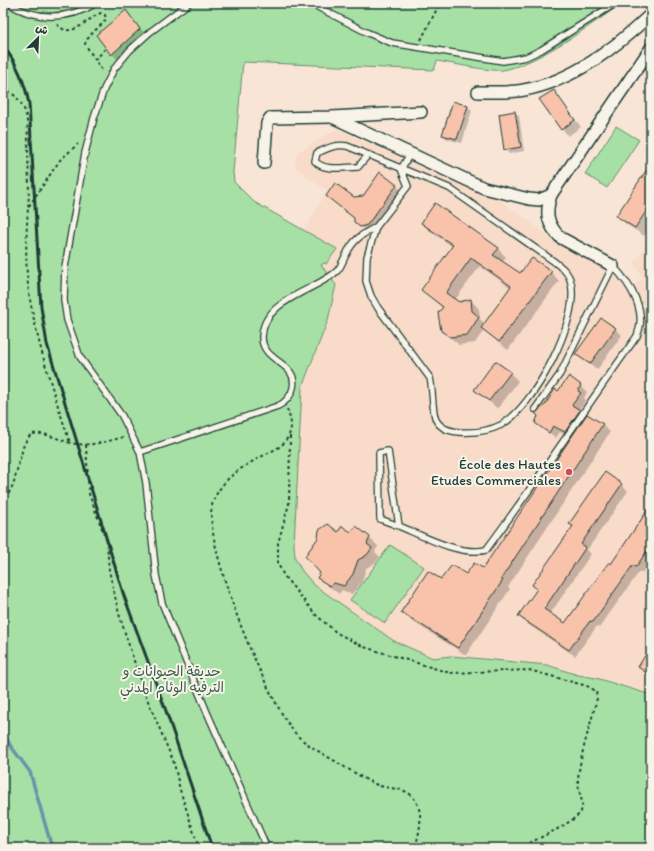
<svg xmlns="http://www.w3.org/2000/svg" width="654" height="851" viewBox="0 0 654 851" font-family="Itim,'Playpen Sans Arabic',sans-serif">
	<style>
		.built { fill: #f8dbc9 }
		.green { fill: #a7e0a5; stroke: #638e6c }
		.shadow { fill: #0003; fill-rule: evenodd }
		.lines { fill: none; stroke-linecap: round; stroke-linejoin: round }
		.stream { stroke: #6c93ab; stroke-width: 3.5 }
		.building { fill: #f9c3ab; stroke: #1f3d34 }
		.service-casing { stroke: #1f3d34; stroke-width: 8 }
		.minor-casing { stroke: #1f3d34; stroke-width: 14 }
		.path { stroke: #1f3d34; stroke-width: 2; stroke-dasharray: 3 3; stroke-linecap: butt }
		.service { stroke: #f7f3e8; stroke-width: 5.5 }
		.minor { stroke: #f7f3e8; stroke-width: 11 }
		.rail { stroke: #1f3d34; stroke-width: 3 }
		.poi-dot { fill: #d1495b; stroke: #f7f3e8; stroke-width: 1.5 }
		.labels { text-anchor: middle; stroke-width: 4; stroke-linejoin: round; paint-order: stroke }
		.poi-label { font-size: 14px; fill: #1f3d34; stroke: #f7f3e8; text-anchor: end }
		.park-label { font-size: 14px; fill: #3a5e4b; stroke: #f7f3e8 }
	</style>
	<rect width="100%" height="100%" fill="#f8e5d6"/>
	<filter id="ink" filterUnits="userSpaceOnUse"><feTurbulence type="fractalNoise" baseFrequency=".025" numOctaves="2"/><feDisplacementMap in="SourceGraphic" scale="8" xChannelSelector="R" yChannelSelector="G"/><feConvolveMatrix kernelMatrix="1 2 1 2 8 2 1 2 1" color-interpolation-filters="sRGB"/></filter>
	<g filter="url(#ink)">
		<path class="built" d="M 337,129 L 463,186 L 497,198 L 556,241 L 607,267 L 630,287 L 643,279 L 634,263 L 651,238 L 651,695 L 596,678 L 578,675 L 547,665 L 451,656 L 433,658 L 394,641 L 314,585 L 302,571 L 295,558 L 294,544 L 302,387 L 328,320 L 336,285 L 321,265 L 337,249 L 304,231 L 327,191 L 295,167 L 297,153 Z"/>
		<g class="green">
			<path d="M 3,3 L 623,3 C 593,23 538,64 503,70 C 492,72 450,63 437,61 L 434,70 L 243,62 L 233,172 L 234,182 L 254,202 L 337,249 L 326,264 L 324,263 L 321,265 L 336,285 L 328,320 L 302,387 L 294,544 L 295,558 L 302,571 L 314,585 L 394,641 L 433,658 L 451,656 L 547,665 L 578,675 L 596,678 L 651,695 L 651,848 L 3,848 Z"/>
			<path d="M 616,126 L 639,140 L 607,188 L 585,174 Z"/>
			<path d="M 390,545 L 424,567 L 385,623 L 350,600 Z"/>
		</g>
		<g class="shadow">
			<path d="M 126,11 L 146,35 L 118,60 L 112,54 Z"/>
			<path d="M 554,91 L 581,127 L 568,136 L 541,100 Z"/>
			<path d="M 467,106 L 472,110 L 462,143 L 447,139 L 443,135 Z"/>
			<path d="M 515,112 L 519,116 L 524,151 L 509,154 L 505,149 Z"/>
			<path d="M 651,166 L 651,225 L 644,236 L 626,224 L 617,215 Z"/>
			<path d="M 396,185 L 402,192 L 374,231 L 368,232 L 355,222 L 355,219 L 327,196 L 354,198 L 363,197 Z"/>
			<path d="M 422,223 L 498,249 L 506,257 L 502,262 L 520,274 L 551,272 L 559,281 L 508,350 L 484,330 L 475,343 L 459,345 L 442,330 L 443,308 L 422,290 L 453,247 L 430,231 ZM 480,266 L 511,288 L 485,324 L 480,319 L 479,309 L 471,300 L 458,303 L 455,300 Z"/>
			<path d="M 615,329 L 622,335 L 597,370 L 576,354 Z"/>
			<path d="M 510,373 L 518,381 L 498,409 L 476,390 Z"/>
			<path d="M 570,377 L 587,392 L 584,398 L 586,400 L 579,410 L 586,418 L 602,425 L 610,432 L 508,587 L 510,589 L 466,655 L 410,620 L 403,612 L 441,581 L 483,569 L 572,438 L 560,432 L 556,438 L 536,422 Z"/>
			<path d="M 621,485 L 628,491 L 587,550 L 591,554 L 550,614 L 566,625 L 611,565 L 651,507 L 651,560 L 642,573 L 640,571 L 599,628 L 597,626 L 575,656 L 526,623 L 519,616 L 538,589 L 574,527 L 570,523 Z"/>
			<path d="M 351,533 L 369,538 L 378,546 L 375,552 L 380,557 L 375,563 L 366,568 L 362,582 L 352,594 L 342,590 L 339,594 L 318,578 L 339,534 Z"/>
		</g>
		<g class="lines">
			<path class="stream" d="M 3,731 L 10,745 L 30,772 L 52,848"/>
		</g>
		<g class="building">
			<path d="M 126,10 L 140,29 L 111,55 L 96,35 Z"/>
			<path d="M 554,90 L 575,120 L 561,130 L 539,99 Z"/>
			<path d="M 453,101 L 468,106 L 457,139 L 442,135 Z"/>
			<path d="M 515,111 L 521,147 L 504,150 L 499,114 Z"/>
			<path d="M 651,163 L 651,204 L 635,228 L 616,216 Z"/>
			<path d="M 380,172 L 397,185 L 367,225 L 360,227 L 354,222 L 354,218 L 326,196 L 335,183 L 354,197 L 363,196 Z"/>
			<path d="M 435,203 L 499,248 L 493,255 L 520,273 L 532,258 L 552,271 L 499,342 L 481,328 L 511,286 L 471,258 L 446,293 L 459,302 L 471,299 L 472,311 L 479,317 L 467,335 L 450,337 L 441,331 L 438,313 L 443,307 L 421,290 L 453,245 L 421,223 Z"/>
			<path d="M 601,318 L 616,328 L 590,364 L 575,354 Z"/>
			<path d="M 495,361 L 511,372 L 489,401 L 474,390 Z"/>
			<path d="M 569,376 L 581,385 L 578,391 L 581,393 L 572,405 L 580,410 L 565,432 L 553,426 L 549,433 L 535,423 L 538,416 L 535,413 L 545,405 L 555,389 L 558,391 Z"/>
			<path d="M 587,414 L 603,424 L 501,579 L 503,580 L 458,648 L 401,612 L 428,571 L 441,579 L 452,565 L 466,574 L 474,563 L 483,568 Z"/>
			<path d="M 605,472 L 622,484 L 581,544 L 586,547 L 544,609 L 565,623 L 609,562 L 611,564 L 651,505 L 651,545 L 636,567 L 633,565 L 593,622 L 590,621 L 569,650 L 518,616 L 537,589 L 532,585 L 573,526 L 569,524 Z"/>
			<path d="M 328,524 L 338,532 L 342,526 L 351,532 L 356,526 L 370,537 L 367,544 L 372,548 L 367,555 L 358,560 L 353,574 L 344,586 L 334,583 L 330,586 L 317,578 L 320,573 L 305,556 L 318,538 L 319,530 Z"/>
			<path d="M 651,646 L 651,676 L 638,667 Z"/>
		</g>
		<g class="lines">
			<defs>
				<g id="service">
					<path d="M 8,3 C 35,21 69,20 96,3"/>
					<path d="M 189,3 L 150,32 L 130,50 L 114,69 L 104,89 L 94,118 L 85,153 L 65,267 L 64,300 L 67,320 L 80,357 L 122,416 L 140,452 L 146,483 L 156,575 L 162,603 L 206,710 L 267,848"/>
					<path d="M 310,3 L 368,33 L 392,43 L 503,61 L 526,57 L 541,50 L 616,3"/>
					<path d="M 368,155 L 358,167 C 345,167 324,172 315,161 L 317,153 C 328,148 335,144 347,146 L 449,188 L 552,260 C 560,266 569,272 571,283 C 580,320 534,407 501,425 C 487,432 474,433 459,432 C 450,431 441,429 436,420 C 432,413 433,389 430,378 L 378,308 L 371,296 L 366,281 L 367,257 L 376,227 L 408,186 L 401,169 L 410,154"/>
					<path d="M 140,452 L 278,406 C 286,402 291,397 293,388 C 299,362 262,363 262,337 C 263,299 316,291 337,271 C 341,267 343,260 346,255 C 353,240 362,234 376,227"/>
					<path d="M 399,526 L 380,519 L 379,453 L 388,451 L 399,526 C 423,536 460,556 486,550 C 538,480 586,407 637,336 C 648,311 630,284 613,266 L 560,374 L 535,409"/>
				</g>
				<g id="minor">
					<path d="M 478,92 C 493,92 508,93 524,90 C 573,81 615,48 651,14"/>
					<path d="M 332,117 L 484,188 L 529,199 L 539,200 L 551,195 L 651,48"/>
					<path d="M 264,163 L 267,123 L 270,118 L 332,117 L 421,112"/>
					<path d="M 551,195 C 545,213 547,225 561,238 L 613,266"/>
				</g>
			</defs>
			<use href="#service" class="service-casing"/>
			<use href="#minor" class="minor-casing"/>
			<g class="path">
				<path d="M 57,24 C 71,41 87,18 101,13 L 105,15 L 106,19 C 100,28 89,33 85,44 L 103,72"/>
				<path d="M 421,40 L 440,3"/>
				<path d="M 95,60 L 106,48"/>
				<path d="M 3,87 C 30,104 27,118 28,147 C 28,167 30,188 28,208 C 26,236 25,265 29,293 C 37,344 54,394 70,443"/>
				<path d="M 29,206 L 60,160 L 78,144"/>
				<path d="M 287,409 C 293,424 293,434 281,446 C 255,461 224,472 213,502 C 199,537 270,712 300,738 C 314,750 331,758 346,768 C 356,773 365,780 375,784 C 387,790 402,786 412,796 C 425,810 420,831 415,848"/>
				<path d="M 290,436 L 289,504 L 278,543 L 278,564 L 284,576 L 316,615 L 337,633 L 364,647 L 450,673 L 529,670 L 587,686 L 596,691 L 597,698 C 591,725 580,753 578,780 C 577,790 586,804 580,813 C 573,823 529,844 516,848"/>
				<path d="M 86,445 L 89,494 L 107,542 L 109,570 L 119,614 L 143,689 L 174,763 L 180,790 L 199,848"/>
				<path d="M 3,504 L 13,485 L 24,444 L 31,434 C 46,432 57,439 71,443 C 89,447 106,442 123,437"/>
				<path d="M 3,843 L 4,848"/>
			</g>
			<use href="#service" class="service"/>
			<use href="#minor" class="minor"/>
			<path class="rail" d="M 3,46 C 17,63 25,83 29,104 L 41,307 L 47,344 L 124,596 L 166,711 L 212,848"/>
		</g>
	</g>
	<circle class="poi-dot" cx="569" cy="472" r="4"/>
	<g class="labels">
		<g class="poi-label">
			<text x="561" y="469">École des Hautes<tspan x="561" dy="16">Etudes Commerciales</tspan></text>
		</g>
		<g class="park-label">
			<text x="172" y="676">حديقة الحيوانات و<tspan x="172" dy="16">الترفيه الوئام المدني</tspan></text>
		</g>
	</g>
	<rect width="654" height="851" fill="none" stroke="#f7f3e8" stroke-width="16"/>
	<rect x="8" y="8" width="638" height="835" fill="none" stroke="#1f3d34" stroke-width="1.5" filter="url(#ink)"/>
	<g transform="translate(38 38) rotate(24)" stroke="#f7f3e8" stroke-width="3" paint-order="stroke">
	<path d="M0-3L7 15L0 10L-7 15Z" fill="#1f3d34"/>
	<text y="-6" font-size="11" font-weight="bold" text-anchor="middle" fill="#1f3d34">ش</text>
	</g>
</svg>
